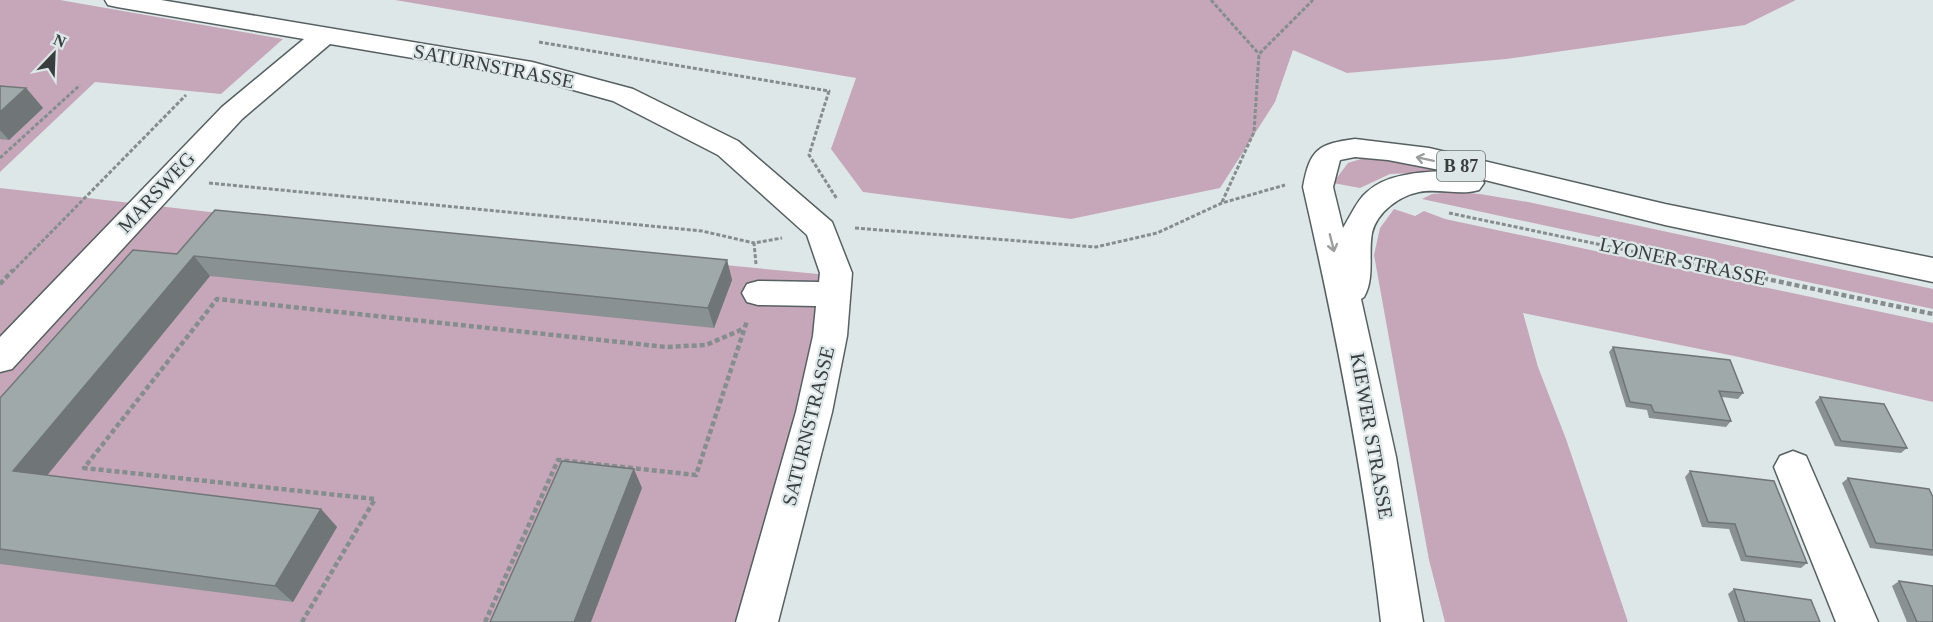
<svg xmlns="http://www.w3.org/2000/svg" width="1933" height="622" viewBox="0 0 1933 622" font-family="Georgia,serif">
	<style>
		.green { fill: #c6a7b9 }
		.lines { fill: none; stroke-linecap: round; stroke-linejoin: round }
		.minor-casing { stroke: #576061; stroke-width: 3 }
		.major-casing { stroke: #576061; stroke-width: 3 }
		.path-far1 { stroke: #868d8e; stroke-width: 3; stroke-dasharray: 4 2; stroke-linecap: butt }
		.path { stroke: #868d8e; stroke-width: 4.5; stroke-dasharray: 5 3; stroke-linecap: butt }
		.minor { fill: #fff; fill-rule: evenodd }
		.major { fill: #fff; fill-rule: evenodd }
		.wall { fill: #8a9192 }
		.shaded-wall { fill: #707677 }
		.building { fill: #a0a9aa; stroke: #707677; stroke-width: 1.5 }
		.oneway { stroke: #9c9e9e }
		.labels { text-anchor: middle; stroke-width: 4.5; stroke-linejoin: round; paint-order: stroke }
		.shield { fill: #dde7e8; stroke: #6a7070; stroke-width: 1.5 }
		.shield-label { font-size: 18px; font-weight: bold; fill: #393d3d }
		.street-label { font-size: 20px; fill: #393d3d; stroke: #dde7e8 }
	</style>
	<rect width="100%" height="100%" fill="#dde7e8"/>
	<g class="green">
		<path d="M 0,0 L 60,0 L 283,39 L 221,94 L 95,82 L 0,172 Z"/>
		<path d="M 395,0 L 1796,0 L 1745,25 L 1506,59 L 1347,73 L 1293,50 L 1275,102 L 1220,188 L 1071,219 L 863,192 L 831,149 L 856,78 Z"/>
		<path d="M 1364,158 L 1388,158 L 1453,171 L 1390,174 L 1360,188 L 1333,183 L 1348,163 Z"/>
		<path d="M 0,188 L 439,238 L 829,275 L 751,622 L 0,622 Z"/>
		<path d="M 1454,192 L 1480,194 L 1528,202 L 1933,289 L 1933,309 L 1422,199 L 1432,194 Z"/>
		<path d="M 1394,209 L 1415,216 L 1424,211 L 1445,219 L 1933,323 L 1933,402 L 1739,357 L 1523,313 L 1538,367 L 1566,439 L 1628,622 L 1445,622 L 1429,560 L 1374,255 L 1380,228 Z"/>
	</g>
	<g class="lines">
		<defs>
			<g id="minor">
				<path d="M 105,0 L 161,0 L 532,62 L 633,89 L 738,141 L 832,222 L 852,273 L 847,336 L 832,412 L 778,622 L 736,622 L 796,412 L 813,336 L 816,306 L 758,305 L 747,302 L 742,293 L 747,284 L 758,281 L 819,282 L 820,273 L 807,235 L 718,155 L 613,101 L 530,78 L 330,44 L 242,119 L 12,369 L 0,372 L 0,337 L 222,107 L 304,39 L 117,7 L 108,5 Z"/>
				<path d="M 1793,451 L 1806,456 L 1878,622 L 1836,622 L 1774,467 L 1780,456 Z"/>
			</g>
			<path id="major" d="M 1355,139 L 1429,148 L 1665,204 L 1933,258 L 1933,282 L 1665,225 L 1481,179 L 1484,183 L 1479,190 C 1460,196 1439,188 1419,192 C 1399,196 1377,212 1372,233 C 1368,254 1375,278 1364,297 L 1361,299 L 1396,457 L 1423,622 L 1381,622 C 1364,475 1336,331 1303,187 C 1310,149 1318,144 1355,139 ZM 1355,157 L 1388,160 L 1445,171 C 1420,172 1386,174 1367,192 C 1357,200 1350,217 1343,228 L 1333,187 L 1340,160 Z"/>
		</defs>
		<use href="#minor" class="minor-casing"/>
		<use href="#major" class="major-casing"/>
		<g class="path-far1">
			<path d="M 1211,0 L 1259,54"/>
			<path d="M 539,42 L 829,91 L 809,155 L 837,199"/>
			<path d="M 0,158 L 80,85"/>
			<path d="M 209,183 L 702,231 L 754,243"/>
			<path d="M 1222,202 L 1254,132 L 1259,54 L 1313,0"/>
			<path d="M 1449,213 L 1731,272"/>
			<path d="M 855,228 L 1096,247 L 1157,233 L 1222,203 L 1285,185"/>
			<path d="M 756,264 L 754,243 L 782,238"/>
			<path d="M 12,272 L 186,95"/>
		</g>
		<g class="path">
			<path d="M 1724,270 L 1933,314"/>
			<path d="M 0,284 L 13,270"/>
			<path d="M 302,622 L 375,499 L 84,468 L 217,299 L 666,347 L 706,345 L 743,329"/>
			<path d="M 485,622 L 558,460 L 696,475 L 747,321"/>
		</g>
		<use href="#minor" class="minor"/>
		<use href="#major" class="major"/>
	</g>
	<g class="wall">
		<path d="M 0,86 L 26,88 L 43,108 L 9,140 L 0,139 Z"/>
		<path d="M 177,254 L 727,260 L 732,280 L 714,328 L 210,276 L 47,475 L 321,509 L 337,527 L 293,602 L 0,564 L 0,398 Z"/>
		<path d="M 1613,347 L 1743,393 L 1738,399 L 1722,397 L 1731,421 L 1726,427 L 1649,418 L 1647,410 L 1626,407 L 1609,352 Z"/>
		<path d="M 1820,397 L 1907,448 L 1901,453 L 1835,446 L 1815,402 Z"/>
		<path d="M 1690,471 L 1807,563 L 1801,568 L 1741,561 L 1729,529 L 1702,527 L 1685,477 Z"/>
		<path d="M 1848,478 L 1933,497 L 1933,556 L 1870,548 L 1842,483 Z"/>
		<path d="M 1899,581 L 1933,622 L 1907,622 L 1892,586 Z"/>
		<path d="M 1734,589 L 1820,622 L 1738,622 L 1728,594 Z"/>
	</g>
	<g class="shaded-wall">
		<path d="M 26,88 L 43,108 L 9,140 L 0,130 L 0,112 Z"/>
		<path d="M 194,256 L 210,276 L 36,489 L 13,471 Z"/>
		<path d="M 727,260 L 732,280 L 714,328 L 708,308 Z"/>
		<path d="M 634,469 L 642,488 L 591,622 L 574,622 Z"/>
		<path d="M 321,509 L 337,527 L 293,602 L 275,586 Z"/>
	</g>
	<g class="building">
		<path d="M 0,86 L 26,88 L 0,112 Z"/>
		<path d="M 215,210 L 727,260 L 708,308 L 194,256 L 13,471 L 321,509 L 275,586 L 0,549 L 0,398 L 133,250 L 177,254 Z"/>
		<path d="M 1613,347 L 1730,360 L 1743,393 L 1719,391 L 1731,421 L 1654,412 L 1651,405 L 1630,402 Z"/>
		<path d="M 1820,397 L 1884,404 L 1907,448 L 1841,441 Z"/>
		<path d="M 562,461 L 634,469 L 574,622 L 490,622 Z"/>
		<path d="M 1690,471 L 1774,481 L 1807,563 L 1746,556 L 1735,524 L 1708,522 Z"/>
		<path d="M 1848,478 L 1929,489 L 1933,497 L 1933,550 L 1876,543 Z"/>
		<path d="M 1899,581 L 1933,586 L 1933,622 L 1917,622 Z"/>
		<path d="M 1734,589 L 1811,600 L 1820,622 L 1745,622 Z"/>
	</g>
	<defs><path id="oneway-shaft" d="M-6 0H5M1.5-3L5.5 0L1.5 3" fill="none" stroke-width="1.6" stroke-linecap="round" stroke-linejoin="round" transform="scale(1.5)"/></defs>
	<g class="oneway">
		<use href="#oneway-shaft" transform="translate(1425 159) rotate(-168)"/>
		<use href="#oneway-shaft" transform="translate(1332 243) rotate(76)"/>
	</g>
	<g class="labels">
		<rect class="shield" x="1437" y="151" width="48" height="30" rx="4.5"/>
		<g class="shield-label">
			<text x="1461" y="172">B 87</text>
		</g>
		<g class="street-label">
			<text transform="translate(494 66) rotate(11)" y="7">SATURNSTRASSE</text>
			<text transform="translate(156 192) rotate(-47)" y="7">MARSWEG</text>
			<text transform="translate(1683 261) rotate(12)" y="7">LYONER STRASSE</text>
			<text transform="translate(808 426) rotate(-76)" y="7">SATURNSTRASSE</text>
			<text transform="translate(1372 436) rotate(80)" y="7">KIEWER STRASSE</text>
		</g>
	</g>
	<g transform="translate(54 54) rotate(23)" stroke="#dde7e8" stroke-width="4.5" paint-order="stroke">
	<path d="M0-4.5L10 22L0 15L-10 22Z" fill="#393d3d"/>
	<text y="-9" font-size="16" font-weight="bold" text-anchor="middle" fill="#393d3d">N</text>
	</g>
</svg>
